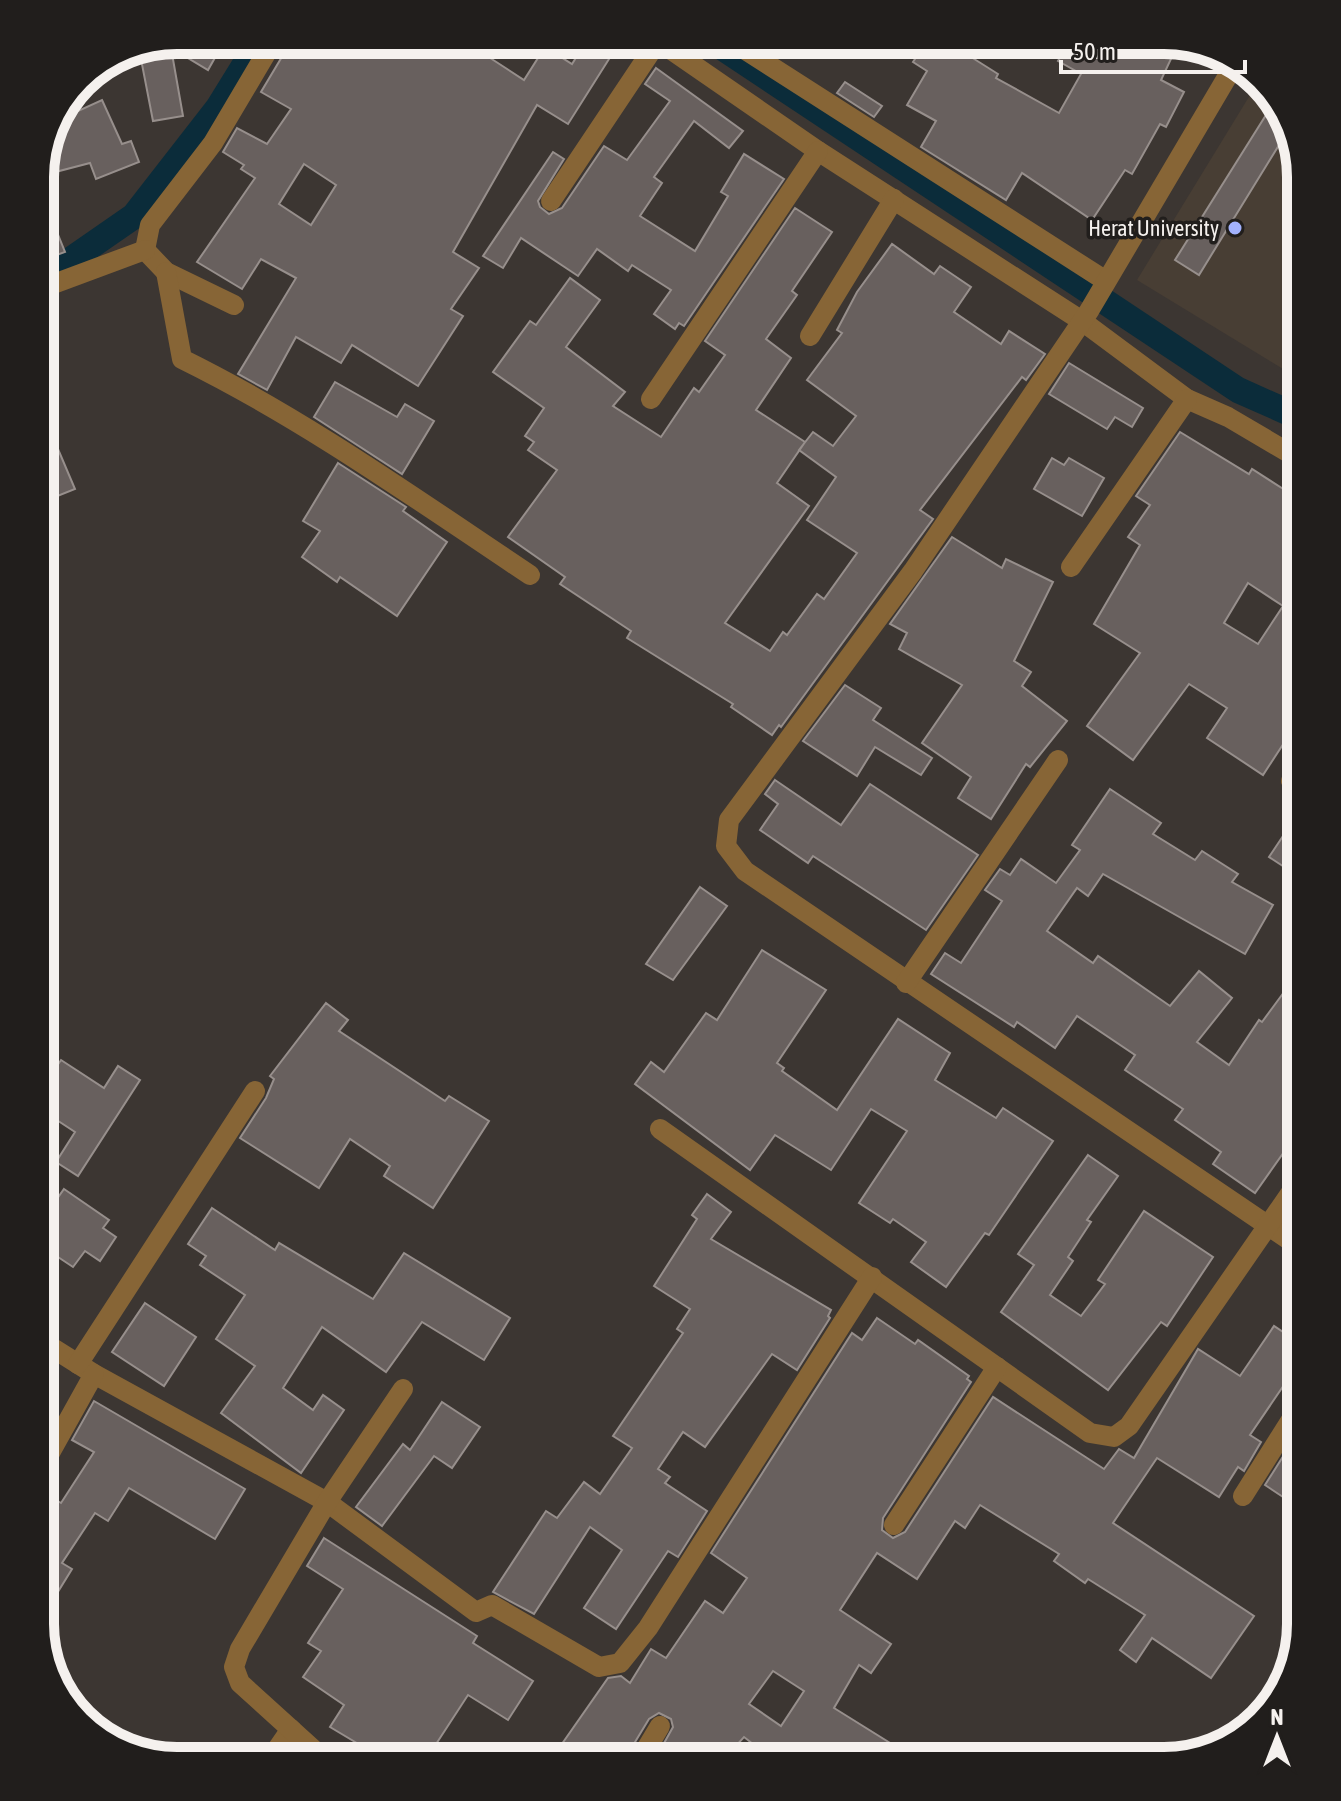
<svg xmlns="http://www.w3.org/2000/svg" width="1341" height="1801" viewBox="0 0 1341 1801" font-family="'Asap Condensed',sans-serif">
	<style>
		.built { fill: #483e34 }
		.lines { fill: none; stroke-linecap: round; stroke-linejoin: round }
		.canal { stroke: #0b2c3a; stroke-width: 26 }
		.building { fill: #68605e; stroke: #978f8c; stroke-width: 2; fill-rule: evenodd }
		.minor { stroke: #876536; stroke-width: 20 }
		.poi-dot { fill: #a3b2fd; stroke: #211e1c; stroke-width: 3 }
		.labels { text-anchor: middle; stroke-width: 7; stroke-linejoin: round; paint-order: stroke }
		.poi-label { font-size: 22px; fill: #f5f1ee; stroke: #211e1c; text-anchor: end }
		.rim { fill: none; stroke: #f5f1ee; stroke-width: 10 }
	</style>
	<rect width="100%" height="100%" fill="#3c3632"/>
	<path class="built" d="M 1258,82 L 1278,101 L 1301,177 L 1301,380 L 1137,280 Z"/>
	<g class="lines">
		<g class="canal">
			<path d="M 711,40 L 1238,390 L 1301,418"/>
			<path d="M 40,272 L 72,259 L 134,216 L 218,108 L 260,40"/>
		</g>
	</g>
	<g class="building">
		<path d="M 177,40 L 225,40 L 208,70 L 171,48 L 183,116 L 153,121 L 140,54 Z"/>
		<path d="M 292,40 L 353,40 L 368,49 L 373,40 L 492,40 L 484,54 L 524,80 L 545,47 L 572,64 L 587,40 L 621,40 L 568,124 L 537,105 L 453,252 L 479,268 L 451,309 L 463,316 L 418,386 L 352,345 L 341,363 L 296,337 L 267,390 L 238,374 L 296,278 L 261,259 L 242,289 L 197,262 L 255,178 L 241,169 L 244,165 L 223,152 L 237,128 L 267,144 L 291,109 L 261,92 ZM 304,164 L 336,185 L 311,225 L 279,204 Z"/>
		<path d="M 893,40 L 944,40 L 998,74 L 996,78 L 1059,113 L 1081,74 L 1058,61 L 1071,40 L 1087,40 L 1101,48 L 1105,40 L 1172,40 L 1179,42 L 1161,80 L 1184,92 L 1166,127 L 1160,124 L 1132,174 L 1125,170 L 1092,220 L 1022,173 L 1006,200 L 921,147 L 936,121 L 907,105 L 927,71 L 913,62 L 917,56 Z"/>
		<path d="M 656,68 L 743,131 L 729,148 L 694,121 L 654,177 L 662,183 L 640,216 L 695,251 L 728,196 L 721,192 L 744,154 L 784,179 L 684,326 L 679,323 L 675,329 L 654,314 L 671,290 L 632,265 L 628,271 L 597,249 L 578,276 L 521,238 L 503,268 L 483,256 L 553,152 L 564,159 L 538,201 L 540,207 L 549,214 L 562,208 L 604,146 L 627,160 L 670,101 L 645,84 Z"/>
		<path d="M 845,82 L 882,106 L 874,117 L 837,93 Z"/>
		<path d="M 1276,99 L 1287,132 L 1199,275 L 1175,260 Z"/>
		<path d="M 102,100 L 122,144 L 131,141 L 139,162 L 96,179 L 90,163 L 40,176 L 51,126 L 69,122 L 67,116 Z"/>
		<path d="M 40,190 L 65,252 L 40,261 Z"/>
		<path d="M 795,208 L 832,232 L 792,291 L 797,295 L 766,339 L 791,358 L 756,410 L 805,442 L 777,483 L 809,506 L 725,623 L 770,651 L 783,632 L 787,635 L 817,594 L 824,599 L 857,553 L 807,520 L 836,477 L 799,450 L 813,432 L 833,446 L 856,416 L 807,380 L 842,333 L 837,330 L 857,292 L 892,244 L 934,274 L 940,266 L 971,287 L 954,312 L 1001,344 L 1009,331 L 1045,354 L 1026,380 L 1022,377 L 920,510 L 933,519 L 781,727 L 779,725 L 772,735 L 731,707 L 733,704 L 627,638 L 631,631 L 560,584 L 565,577 L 508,537 L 557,470 L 528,450 L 534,442 L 525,436 L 544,408 L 493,372 L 530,321 L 536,325 L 570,278 L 600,300 L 566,347 L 625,392 L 613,406 L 661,437 L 694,388 L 699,392 L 725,355 L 705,341 Z"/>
		<path d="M 1069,363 L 1143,408 L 1132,427 L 1115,417 L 1107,429 L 1049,394 Z"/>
		<path d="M 335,382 L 397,417 L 405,404 L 434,421 L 402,474 L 314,417 Z"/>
		<path d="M 40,422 L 58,449 L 75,489 L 40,503 Z"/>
		<path d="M 1180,432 L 1249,474 L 1252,469 L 1288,492 L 1285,497 L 1301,508 L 1301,717 L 1263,775 L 1207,738 L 1227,708 L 1189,684 L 1133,760 L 1087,726 L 1140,653 L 1094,624 L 1140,545 L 1128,537 L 1150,505 L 1136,496 ZM 1248,583 L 1283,606 L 1258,644 L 1224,623 Z"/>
		<path d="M 1052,458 L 1064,465 L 1069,458 L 1104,478 L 1082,516 L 1034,489 Z"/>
		<path d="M 338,463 L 406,507 L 403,511 L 447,542 L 397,616 L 340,577 L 337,582 L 302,557 L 320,531 L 303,521 Z"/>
		<path d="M 952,537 L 1002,568 L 1006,559 L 1053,582 L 1014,661 L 1031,672 L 1022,686 L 1067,721 L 1030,767 L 1026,764 L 991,819 L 958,798 L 971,777 L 922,743 L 962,685 L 899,649 L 907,633 L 890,624 Z"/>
		<path d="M 845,685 L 881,708 L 873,720 L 932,758 L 921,775 L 875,747 L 857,776 L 803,741 Z"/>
		<path d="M 775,780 L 841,825 L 870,784 L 978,855 L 926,930 L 813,856 L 808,863 L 760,830 L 778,804 L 765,794 Z"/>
		<path d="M 1110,789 L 1161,823 L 1153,834 L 1195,860 L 1202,851 L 1238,874 L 1232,882 L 1273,905 L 1245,954 L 1103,874 L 1088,896 L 1077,888 L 1047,931 L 1093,963 L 1098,956 L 1170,1006 L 1199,971 L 1232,998 L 1197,1042 L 1229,1065 L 1259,1020 L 1262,1022 L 1301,969 L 1301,1128 L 1255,1193 L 1213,1164 L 1221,1152 L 1175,1120 L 1183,1109 L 1125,1070 L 1135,1055 L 1077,1016 L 1055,1048 L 1017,1022 L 1014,1027 L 931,974 L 945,953 L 961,963 L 1002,901 L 985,890 L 1000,869 L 1010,875 L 1021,859 L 1056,883 L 1080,850 L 1072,845 Z"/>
		<path d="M 1301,809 L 1301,878 L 1269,857 Z"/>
		<path d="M 700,887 L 727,906 L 673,980 L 646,964 Z"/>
		<path d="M 762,950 L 826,990 L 777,1063 L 784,1068 L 782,1071 L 837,1110 L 898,1019 L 950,1053 L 935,1080 L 996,1118 L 1003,1108 L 1053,1141 L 989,1235 L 985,1233 L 946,1287 L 911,1262 L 926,1242 L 893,1219 L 890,1223 L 859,1203 L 907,1131 L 871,1109 L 831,1170 L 775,1135 L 750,1170 L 635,1084 L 651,1062 L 664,1072 L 706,1013 L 717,1020 Z"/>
		<path d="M 326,1003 L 348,1020 L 339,1031 L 445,1101 L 449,1096 L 489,1121 L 433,1208 L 384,1176 L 390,1166 L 350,1139 L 319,1188 L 240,1138 L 266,1098 L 274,1079 L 270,1076 Z"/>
		<path d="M 61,1060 L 104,1088 L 118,1066 L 140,1080 L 78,1176 L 56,1162 L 75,1132 L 40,1109 L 40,1091 Z"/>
		<path d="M 1088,1155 L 1118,1176 L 1087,1220 L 1091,1222 L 1068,1257 L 1073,1261 L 1050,1295 L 1081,1316 L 1105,1284 L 1098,1280 L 1144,1211 L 1213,1257 L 1167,1326 L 1161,1322 L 1108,1390 L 1001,1312 L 1034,1265 L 1018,1254 Z"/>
		<path d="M 64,1189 L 109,1220 L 103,1228 L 116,1237 L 100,1261 L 85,1251 L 73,1267 L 40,1245 L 40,1223 Z"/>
		<path d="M 707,1194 L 731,1212 L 711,1239 L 831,1310 L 828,1316 L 830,1318 L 797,1370 L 772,1354 L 705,1447 L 683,1432 L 658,1469 L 670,1477 L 665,1483 L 707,1511 L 678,1557 L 668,1551 L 616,1629 L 584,1608 L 622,1550 L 590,1527 L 534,1614 L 493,1592 L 546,1511 L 557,1518 L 584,1482 L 600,1494 L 632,1448 L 613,1436 L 683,1333 L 677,1329 L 690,1309 L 654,1286 L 697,1219 L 692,1215 Z"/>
		<path d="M 212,1208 L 275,1250 L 279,1243 L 373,1299 L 404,1253 L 510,1318 L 484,1360 L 422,1322 L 386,1372 L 322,1327 L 283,1388 L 313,1410 L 323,1395 L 344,1410 L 301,1473 L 221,1413 L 255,1366 L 216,1339 L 245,1295 L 200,1265 L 206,1256 L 188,1244 Z"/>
		<path d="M 145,1303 L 196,1337 L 164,1386 L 112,1352 Z"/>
		<path d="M 877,1318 L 915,1344 L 918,1340 L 969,1376 L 967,1379 L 971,1382 L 883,1518 L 882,1530 L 893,1538 L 905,1532 L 993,1397 L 1104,1469 L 1119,1449 L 1134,1458 L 1198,1349 L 1240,1376 L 1274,1326 L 1301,1344 L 1301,1360 L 1250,1435 L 1261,1442 L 1244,1471 L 1238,1467 L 1219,1497 L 1157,1458 L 1113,1523 L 1254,1616 L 1211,1678 L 1152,1638 L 1136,1662 L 1120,1650 L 1145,1615 L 1088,1579 L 1085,1583 L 1054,1561 L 1059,1554 L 980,1505 L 965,1528 L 955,1521 L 917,1579 L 877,1553 L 840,1610 L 891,1644 L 871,1673 L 859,1665 L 834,1708 L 919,1761 L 854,1761 L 826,1743 L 821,1744 L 808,1761 L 775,1761 L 744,1737 L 722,1761 L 654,1761 L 673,1727 L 671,1719 L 659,1713 L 649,1719 L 632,1747 L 628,1744 L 617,1761 L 550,1761 L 608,1678 L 621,1676 L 630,1683 L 651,1649 L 666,1658 L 705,1601 L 723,1613 L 747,1578 L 711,1553 L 852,1333 L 862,1340 ZM 773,1671 L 804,1691 L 781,1726 L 749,1704 Z"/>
		<path d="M 94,1401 L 245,1489 L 215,1539 L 129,1488 L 108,1521 L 95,1513 L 62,1563 L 72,1569 L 40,1621 L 40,1490 L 61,1503 L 94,1452 L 72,1440 Z"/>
		<path d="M 442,1402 L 480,1427 L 452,1468 L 434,1456 L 382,1526 L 356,1507 L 403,1444 L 410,1450 Z"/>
		<path d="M 1301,1428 L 1301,1509 L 1265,1485 Z"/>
		<path d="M 324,1538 L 477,1636 L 473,1643 L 533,1681 L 508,1720 L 468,1695 L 425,1761 L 387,1761 L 330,1727 L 344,1705 L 303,1677 L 321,1651 L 308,1643 L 343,1589 L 307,1566 Z"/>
	</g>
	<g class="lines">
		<g class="minor">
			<path d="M 657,40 L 818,151 L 1082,321 L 1187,399 L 1228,417 L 1301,460"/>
			<path d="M 730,40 L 1106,281"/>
			<path d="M 1236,62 L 1089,311 L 913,571 L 729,820 L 726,846 L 745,871 L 1301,1248"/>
			<path d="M 551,201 L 658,41"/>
			<path d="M 145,250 L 150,225 L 213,143 L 274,40"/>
			<path d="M 145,250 L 166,272 L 234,305"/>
			<path d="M 166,272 L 182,359 C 304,419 416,499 530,575"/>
			<path d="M 40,289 L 145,250"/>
			<path d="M 810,336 L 894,199"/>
			<path d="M 651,399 L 818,151"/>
			<path d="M 1071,567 L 1187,399"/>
			<path d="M 1291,781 L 1301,764"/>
			<path d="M 906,983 L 1058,760"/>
			<path d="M 660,1129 L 1090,1433 L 1114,1437 L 1129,1426 L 1301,1178"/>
			<path d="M 40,1340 L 94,1374 L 327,1502 L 476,1612 L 492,1605 L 599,1667 L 620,1663 L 648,1628 L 872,1277"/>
			<path d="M 78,1364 L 255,1091"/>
			<path d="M 40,1471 L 94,1374"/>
			<path d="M 1243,1496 L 1301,1404"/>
			<path d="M 894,1525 L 997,1367"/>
			<path d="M 269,1761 L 291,1729"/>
			<path d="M 326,1761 L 240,1683 L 234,1667 L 240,1649 L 327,1502 L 403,1389"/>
			<path d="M 639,1761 L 660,1726"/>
		</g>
	</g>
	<circle class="poi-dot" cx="1235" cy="228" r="8"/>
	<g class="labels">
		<g class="poi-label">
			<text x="1219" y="236">Herat University</text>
		</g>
	</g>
	<path d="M0 0H1341V1801H0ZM177 54H1164A123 123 0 0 1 1287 177V1624A123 123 0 0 1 1164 1747H177A123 123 0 0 1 54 1624V177A123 123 0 0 1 177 54Z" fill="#211e1c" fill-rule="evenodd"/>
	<path class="rim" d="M177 54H1164A123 123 0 0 1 1287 177V1624A123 123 0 0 1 1164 1747H177A123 123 0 0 1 54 1624V177A123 123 0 0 1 177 54Z"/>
	<g transform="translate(1277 1737)" stroke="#211e1c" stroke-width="6" paint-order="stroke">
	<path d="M0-6L14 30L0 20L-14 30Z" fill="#f5f1ee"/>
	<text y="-12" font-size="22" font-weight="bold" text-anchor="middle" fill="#f5f1ee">N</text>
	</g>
	<path d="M1061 60v12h184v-12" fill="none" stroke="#f5f1ee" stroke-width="4"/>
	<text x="1073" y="60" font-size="24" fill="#f5f1ee" stroke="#211e1c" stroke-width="6" paint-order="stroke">50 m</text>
</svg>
